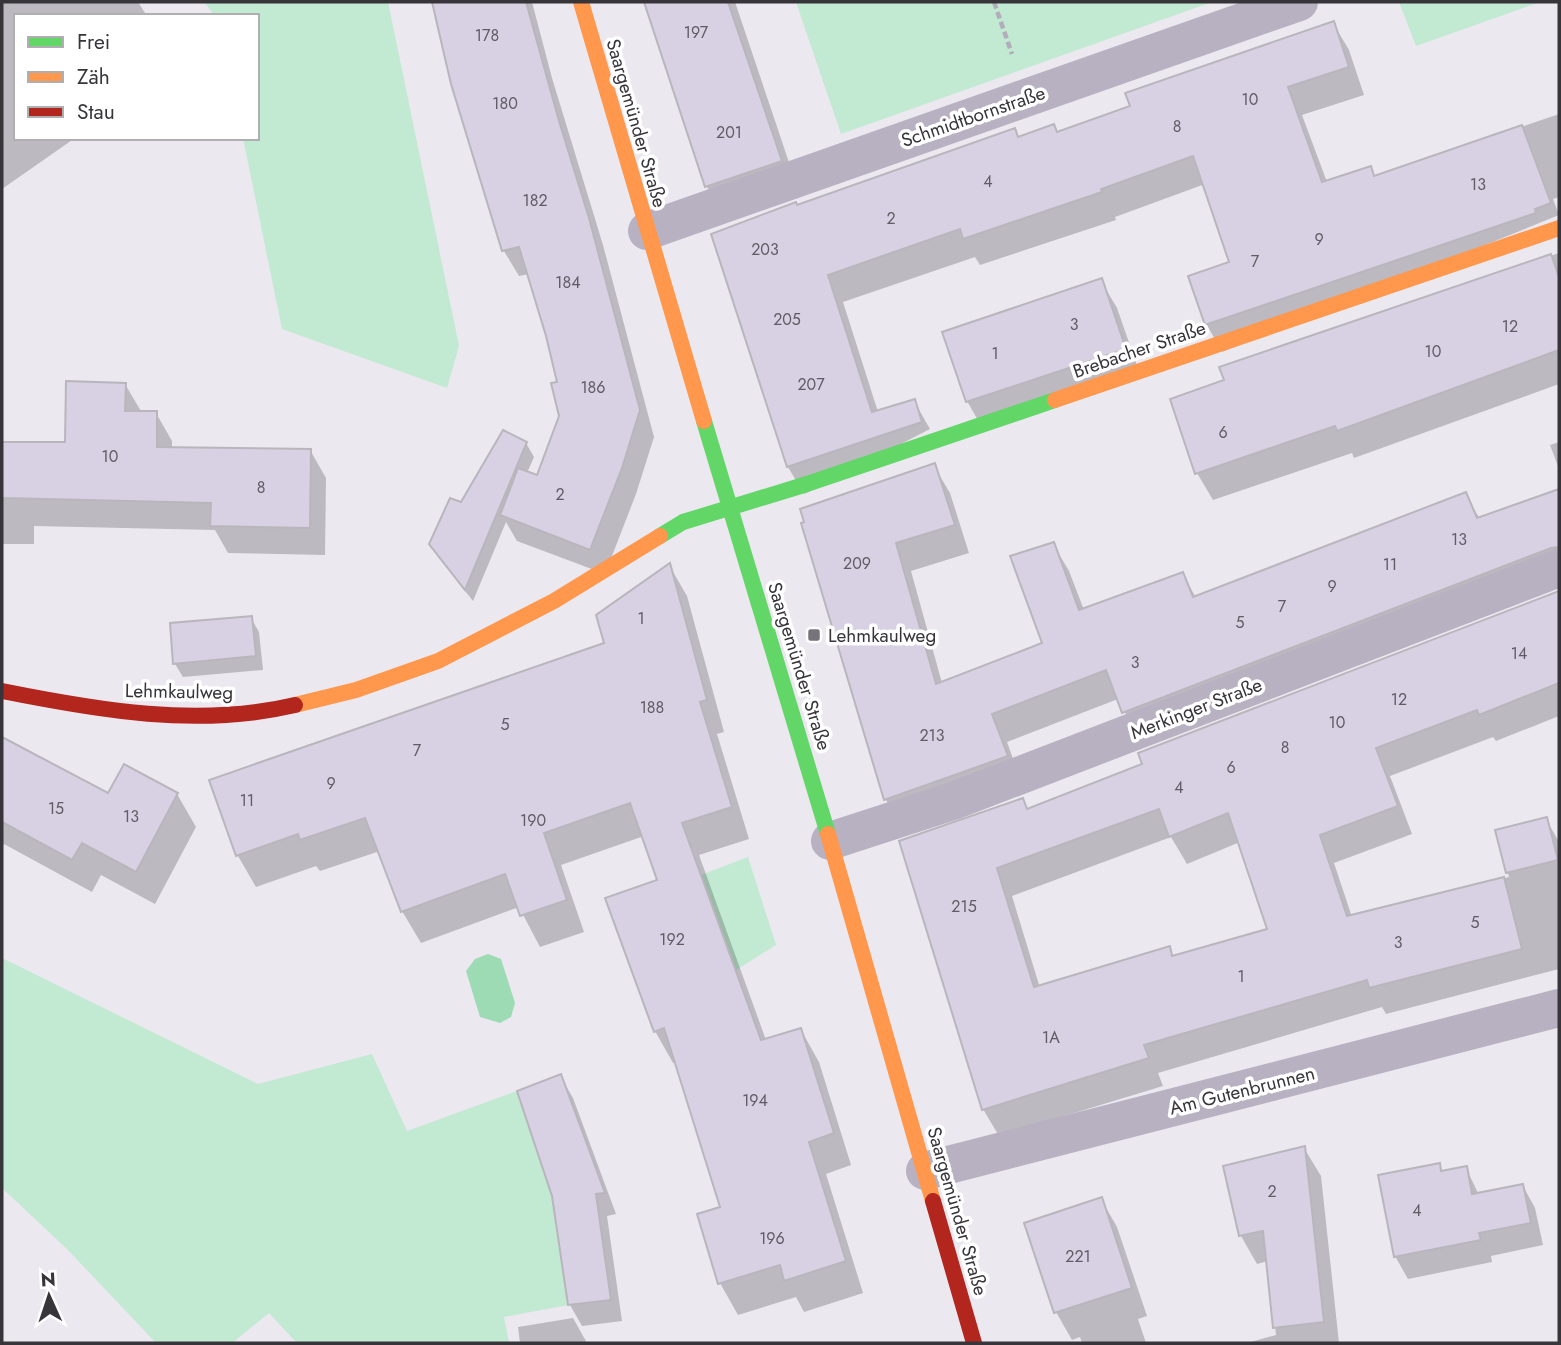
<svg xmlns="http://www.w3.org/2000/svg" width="1561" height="1345" viewBox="0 0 1561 1345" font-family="Jost,sans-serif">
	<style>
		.green { fill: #c2e9d1 }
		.water { fill: #9ddbb4 }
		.shadow { fill: #0003; fill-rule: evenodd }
		.building { fill: #d8d0e3; stroke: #b8b6bc; stroke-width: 2; fill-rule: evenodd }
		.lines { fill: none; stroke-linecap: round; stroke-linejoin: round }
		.path { stroke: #b2adba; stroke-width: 4.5; stroke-dasharray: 7 3.5; stroke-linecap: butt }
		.street { stroke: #b7b1c1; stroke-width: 38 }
		.fast { stroke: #63d668; stroke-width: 16 }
		.slow { stroke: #ff974d; stroke-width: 16 }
		.jam { stroke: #b3261e; stroke-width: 16 }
		.poi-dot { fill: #76747a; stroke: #fff; stroke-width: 2.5 }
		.labels { text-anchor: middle; stroke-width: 7; stroke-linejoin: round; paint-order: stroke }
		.number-label { font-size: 16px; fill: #5f5c64 }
		.street-label { font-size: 19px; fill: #37353a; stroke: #fff }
		.poi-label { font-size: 19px; fill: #37353a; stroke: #fff; text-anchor: start }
	</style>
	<rect width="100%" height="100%" fill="#ebe8f0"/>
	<g class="green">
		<path d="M 204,2 L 388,2 L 459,346 L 447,388 L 282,329 L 243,138 L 257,138 L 257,16 L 215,16 Z"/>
		<path d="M 796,2 L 1212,2 L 841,134 Z"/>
		<path d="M 1399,2 L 1540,2 L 1416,46 Z"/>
		<path d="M 748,857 L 776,945 L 736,970 L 701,875 Z"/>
		<path d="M 2,958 L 258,1084 L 372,1054 L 407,1131 L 517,1091 L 552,1196 L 568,1305 L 504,1317 L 509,1343 L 297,1343 L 269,1313 L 232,1343 L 156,1343 L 67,1249 L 2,1188 Z"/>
	</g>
	<path class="water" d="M 488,954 L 501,959 L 515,1003 L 511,1017 L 500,1023 L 480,1017 L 466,971 L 475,959 Z"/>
	<g class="shadow">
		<path d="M 2,2 L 138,2 L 147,16 L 16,16 L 16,138 L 75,138 L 2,189 Z"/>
		<path d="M 433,2 L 532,2 L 552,78 L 603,245 L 654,437 L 636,494 L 605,574 L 517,541 L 506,522 L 473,601 L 439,558 L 431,544 L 462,504 L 526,443 L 534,457 L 527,473 L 538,478 L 561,417 L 559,383 L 529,274 L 519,276 L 504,251 L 453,84 Z"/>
		<path d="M 646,2 L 735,2 L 800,195 L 727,221 L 707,187 Z"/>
		<path d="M 1333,23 L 1349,50 L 1364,95 L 1302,115 L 1327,182 L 1370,168 L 1375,177 L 1559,114 L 1559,197 L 1553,199 L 1559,215 L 1222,352 L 1207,325 L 1190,277 L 1231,263 L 1205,184 L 1115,217 L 1116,220 L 980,265 L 975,257 L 843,302 L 878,412 L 914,401 L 930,429 L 804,494 L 788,467 L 713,235 L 1019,138 L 1057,133 L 1132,107 Z"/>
		<path d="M 1559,253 L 1559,384 L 1354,458 L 1352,453 L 1213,500 L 1197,473 L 1226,381 L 1222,368 Z"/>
		<path d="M 1101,281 L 1117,308 L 1141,377 L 983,429 L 967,401 Z"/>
		<path d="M 125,384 L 142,413 L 156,413 L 172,441 L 172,449 L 310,450 L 326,478 L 325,555 L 228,553 L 215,530 L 34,526 L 34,544 L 2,544 L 2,444 L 66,444 Z"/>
		<path d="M 1559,442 L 1559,469 L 1550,445 Z"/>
		<path d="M 934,466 L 950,493 L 969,553 L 911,571 L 942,683 L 1044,644 L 1053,544 L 1069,571 L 1084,610 L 1183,574 L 1196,598 L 1465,494 L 1480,519 L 1559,491 L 1559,578 L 1139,739 L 1118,699 L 1007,742 L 1022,784 L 902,827 L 886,800 L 803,524 Z"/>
		<path d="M 669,565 L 687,596 L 724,732 L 717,734 L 749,839 L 699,855 L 766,1040 L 801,1030 L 819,1062 L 851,1165 L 826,1174 L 863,1293 L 804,1312 L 796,1297 L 738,1315 L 720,1283 L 722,1208 L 677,1062 L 673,1063 L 655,1031 L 659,881 L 644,836 L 561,865 L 584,932 L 540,947 L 519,907 L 421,943 L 402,911 L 380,851 L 320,871 L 316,866 L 256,887 L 238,856 L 211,781 L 606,644 Z"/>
		<path d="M 1559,593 L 1559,716 L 1496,741 L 1493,737 L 1390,776 L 1412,834 L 1334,863 L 1352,917 L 1509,877 L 1497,832 L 1546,819 L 1559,842 L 1559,969 L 1386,1014 L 1382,1007 L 1158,1073 L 1163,1086 L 999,1136 L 983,1109 L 902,843 L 1022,800 L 1028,810 L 1145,765 L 1140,754 ZM 1171,837 L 1187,864 L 1240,842 L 1270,930 L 1174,957 L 1169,948 L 1040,988 L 1012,896 Z"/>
		<path d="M 251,618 L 259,632 L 263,670 L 183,677 L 175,664 Z"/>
		<path d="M 2,743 L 28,752 L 109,796 L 177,794 L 196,827 L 155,904 L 101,875 L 92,892 L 4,844 L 2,850 Z"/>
		<path d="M 560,1076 L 573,1098 L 616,1214 L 607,1216 L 622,1321 L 582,1326 L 570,1305 L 554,1195 Z"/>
		<path d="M 1304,1148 L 1321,1176 L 1339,1343 L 1247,1343 L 1276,1335 L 1268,1261 L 1257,1264 L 1241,1236 L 1225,1167 Z"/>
		<path d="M 1439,1165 L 1443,1172 L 1466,1168 L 1479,1195 L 1523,1186 L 1535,1208 L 1543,1245 L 1491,1256 L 1492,1262 L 1408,1279 L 1395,1256 Z"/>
		<path d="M 1101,1199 L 1117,1227 L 1147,1316 L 1138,1319 L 1146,1343 L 1082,1343 L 1080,1337 L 1072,1340 L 1056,1312 Z"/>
		<path d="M 573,1318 L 587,1343 L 520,1343 L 518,1327 Z"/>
	</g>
	<g class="building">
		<path d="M 432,2 L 526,2 L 559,121 L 589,218 L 640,410 L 622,468 L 590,550 L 500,515 L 518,468 L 537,475 L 559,416 L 551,383 L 557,382 L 546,336 L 519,247 L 502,251 L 451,84 Z"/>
		<path d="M 644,2 L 728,2 L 782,161 L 705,187 Z"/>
		<path d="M 1334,21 L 1349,67 L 1288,87 L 1322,182 L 1371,166 L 1374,176 L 1522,125 L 1551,203 L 1535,209 L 1536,213 L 1205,325 L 1188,276 L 1229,262 L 1193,156 L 1101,189 L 1102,192 L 963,239 L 960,229 L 828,275 L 872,412 L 915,399 L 922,422 L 787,467 L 711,234 L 796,202 L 797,205 L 1015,128 L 1018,137 L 1054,124 L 1057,132 L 1130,106 L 1125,93 Z"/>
		<path d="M 1551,254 L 1559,277 L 1559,350 L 1337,431 L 1335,426 L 1195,474 L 1170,399 L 1224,380 L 1219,367 Z"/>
		<path d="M 1102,278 L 1126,349 L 966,402 L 942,332 Z"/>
		<path d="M 66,381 L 126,383 L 125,411 L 157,411 L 157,447 L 311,449 L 310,528 L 210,526 L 211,503 L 2,498 L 2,442 L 65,442 Z"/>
		<path d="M 503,430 L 527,442 L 465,590 L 429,544 L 450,498 L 461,502 Z"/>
		<path d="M 935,463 L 955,525 L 896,543 L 936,684 L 1042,643 L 1010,556 L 1054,542 L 1079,610 L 1183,572 L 1193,597 L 1466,492 L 1477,518 L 1559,489 L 1559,547 L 1551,548 L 1122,713 L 1106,670 L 992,714 L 1008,756 L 884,800 L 801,523 L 804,522 L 800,509 Z"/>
		<path d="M 670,563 L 707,700 L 700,702 L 732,807 L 682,823 L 761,1040 L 801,1028 L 834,1133 L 809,1142 L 846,1261 L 784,1281 L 780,1265 L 718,1284 L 697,1214 L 720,1207 L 664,1028 L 654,1032 L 605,898 L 657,880 L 630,803 L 544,833 L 567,900 L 520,916 L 505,874 L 401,912 L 365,818 L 300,840 L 298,834 L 236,856 L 209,780 L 604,643 L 596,615 Z"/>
		<path d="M 1559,591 L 1559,683 L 1479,715 L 1477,710 L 1376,748 L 1398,806 L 1320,835 L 1347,916 L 1504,877 L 1522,949 L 1369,988 L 1367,980 L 1144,1045 L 1149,1058 L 982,1110 L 899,841 L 1023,798 L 1027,809 L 1142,764 L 1138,753 ZM 1159,809 L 1169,837 L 1228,813 L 1267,929 L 1172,956 L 1170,946 L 1034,987 L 997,868 Z"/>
		<path d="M 252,616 L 256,656 L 173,664 L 170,623 Z"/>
		<path d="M 2,737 L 108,793 L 124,764 L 178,793 L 136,872 L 82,843 L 72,860 L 2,822 Z"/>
		<path d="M 1547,817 L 1558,860 L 1506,873 L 1495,830 Z"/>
		<path d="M 561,1074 L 605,1193 L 596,1194 L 611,1300 L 568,1305 L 552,1196 L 517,1091 Z"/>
		<path d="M 1305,1146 L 1324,1322 L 1273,1328 L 1263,1231 L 1239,1236 L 1223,1166 Z"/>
		<path d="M 1440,1163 L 1441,1171 L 1467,1166 L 1472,1194 L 1523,1184 L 1531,1223 L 1479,1233 L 1481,1240 L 1394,1257 L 1378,1175 Z"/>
		<path d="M 1102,1197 L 1132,1288 L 1054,1313 L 1024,1223 Z"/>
	</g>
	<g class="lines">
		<path class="path" d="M 994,2 L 1012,54"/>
		<g class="street">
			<path d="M 647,231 L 1299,2"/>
			<path d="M 830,841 L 953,801 L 1559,568"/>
			<path d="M 925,1171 L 1559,1008"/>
		</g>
		<g class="fast">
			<path d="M 704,421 L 828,834"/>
			<path d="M 660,536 L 683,522 L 807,484 L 1055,400"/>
		</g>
		<g class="slow">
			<path d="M 581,2 L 704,421"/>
			<path d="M 1055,400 L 1559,228"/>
			<path d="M 295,705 L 356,690 L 438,661 L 554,601 L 660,536"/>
			<path d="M 828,834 L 933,1201"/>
		</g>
		<g class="jam">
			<path d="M 2,691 C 97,710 198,728 295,705"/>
			<path d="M 933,1201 L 974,1343"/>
		</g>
	</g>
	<rect class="poi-dot" x="807" y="628" width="14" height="14" rx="3.5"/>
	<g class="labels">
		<g class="number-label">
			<text x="696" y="38">197</text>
			<text x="487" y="41">178</text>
			<text x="1250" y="105">10</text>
			<text x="505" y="109">180</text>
			<text x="1177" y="132">8</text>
			<text x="729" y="138">201</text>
			<text x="988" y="187">4</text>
			<text x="1478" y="190">13</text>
			<text x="535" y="206">182</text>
			<text x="891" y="224">2</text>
			<text x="1319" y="245">9</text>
			<text x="765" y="255">203</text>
			<text x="1255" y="267">7</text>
			<text x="568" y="288">184</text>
			<text x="787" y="325">205</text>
			<text x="1074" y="330">3</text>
			<text x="1510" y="332">12</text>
			<text x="1433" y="357">10</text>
			<text x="995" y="359">1</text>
			<text x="811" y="390">207</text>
			<text x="593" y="393">186</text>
			<text x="1223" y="438">6</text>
			<text x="110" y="462">10</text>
			<text x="261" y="493">8</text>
			<text x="560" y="500">2</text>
			<text x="1459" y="545">13</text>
			<text x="857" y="569">209</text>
			<text x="1390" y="570">11</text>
			<text x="1332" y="592">9</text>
			<text x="1282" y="612">7</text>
			<text x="641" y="624">1</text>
			<text x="1240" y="628">5</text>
			<text x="1519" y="659">14</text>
			<text x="1135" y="668">3</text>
			<text x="1399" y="705">12</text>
			<text x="652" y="713">188</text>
			<text x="1337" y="728">10</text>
			<text x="505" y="730">5</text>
			<text x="932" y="741">213</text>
			<text x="1285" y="753">8</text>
			<text x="417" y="756">7</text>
			<text x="1231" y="773">6</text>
			<text x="331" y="789">9</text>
			<text x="1179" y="793">4</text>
			<text x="247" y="806">11</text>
			<text x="56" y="814">15</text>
			<text x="131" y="822">13</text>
			<text x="533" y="826">190</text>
			<text x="964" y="912">215</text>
			<text x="1475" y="928">5</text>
			<text x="672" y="945">192</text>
			<text x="1398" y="948">3</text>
			<text x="1241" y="982">1</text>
			<text x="1051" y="1043">1A</text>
			<text x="755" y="1106">194</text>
			<text x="1272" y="1197">2</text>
			<text x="1417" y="1216">4</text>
			<text x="772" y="1244">196</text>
			<text x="1078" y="1262">221</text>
		</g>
		<g class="street-label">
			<text transform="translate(973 116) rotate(-19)" y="7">Schmidtbornstraße</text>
			<text transform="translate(637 123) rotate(74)" y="7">Saargemünder Straße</text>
			<text transform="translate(1139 349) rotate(-19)" y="7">Brebacher Straße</text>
			<text transform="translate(800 666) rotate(73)" y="7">Saargemünder Straße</text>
			<text transform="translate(179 691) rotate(1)" y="7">Lehmkaulweg</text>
			<text transform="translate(1196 708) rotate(-21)" y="7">Merkinger Straße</text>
			<text transform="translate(1242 1090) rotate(-14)" y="7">Am Gutenbrunnen</text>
			<text transform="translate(958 1211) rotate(74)" y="7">Saargemünder Straße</text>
		</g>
		<g class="poi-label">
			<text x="828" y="642">Lehmkaulweg</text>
		</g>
	</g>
	<rect width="1561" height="1345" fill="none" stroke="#37353a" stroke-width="7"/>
	<rect x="14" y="14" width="245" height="126" fill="#ffffff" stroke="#afaeb0" stroke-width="2"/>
	<rect x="28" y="37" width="35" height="10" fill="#63d668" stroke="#afaeb0" stroke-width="2"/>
	<text x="77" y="49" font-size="21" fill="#37353a">Frei</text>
	<rect x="28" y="72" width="35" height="10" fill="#ff974d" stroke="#afaeb0" stroke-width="2"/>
	<text x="77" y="84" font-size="21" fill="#37353a">Zäh</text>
	<rect x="28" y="107" width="35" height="10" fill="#b3261e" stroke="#afaeb0" stroke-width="2"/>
	<text x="77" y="119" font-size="21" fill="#37353a">Stau</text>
	<g transform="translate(49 1296) rotate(357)" stroke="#ffffff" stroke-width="5" paint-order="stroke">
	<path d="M0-5L12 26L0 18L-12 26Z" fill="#37353a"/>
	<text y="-10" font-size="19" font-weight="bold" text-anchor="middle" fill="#37353a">N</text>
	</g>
</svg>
